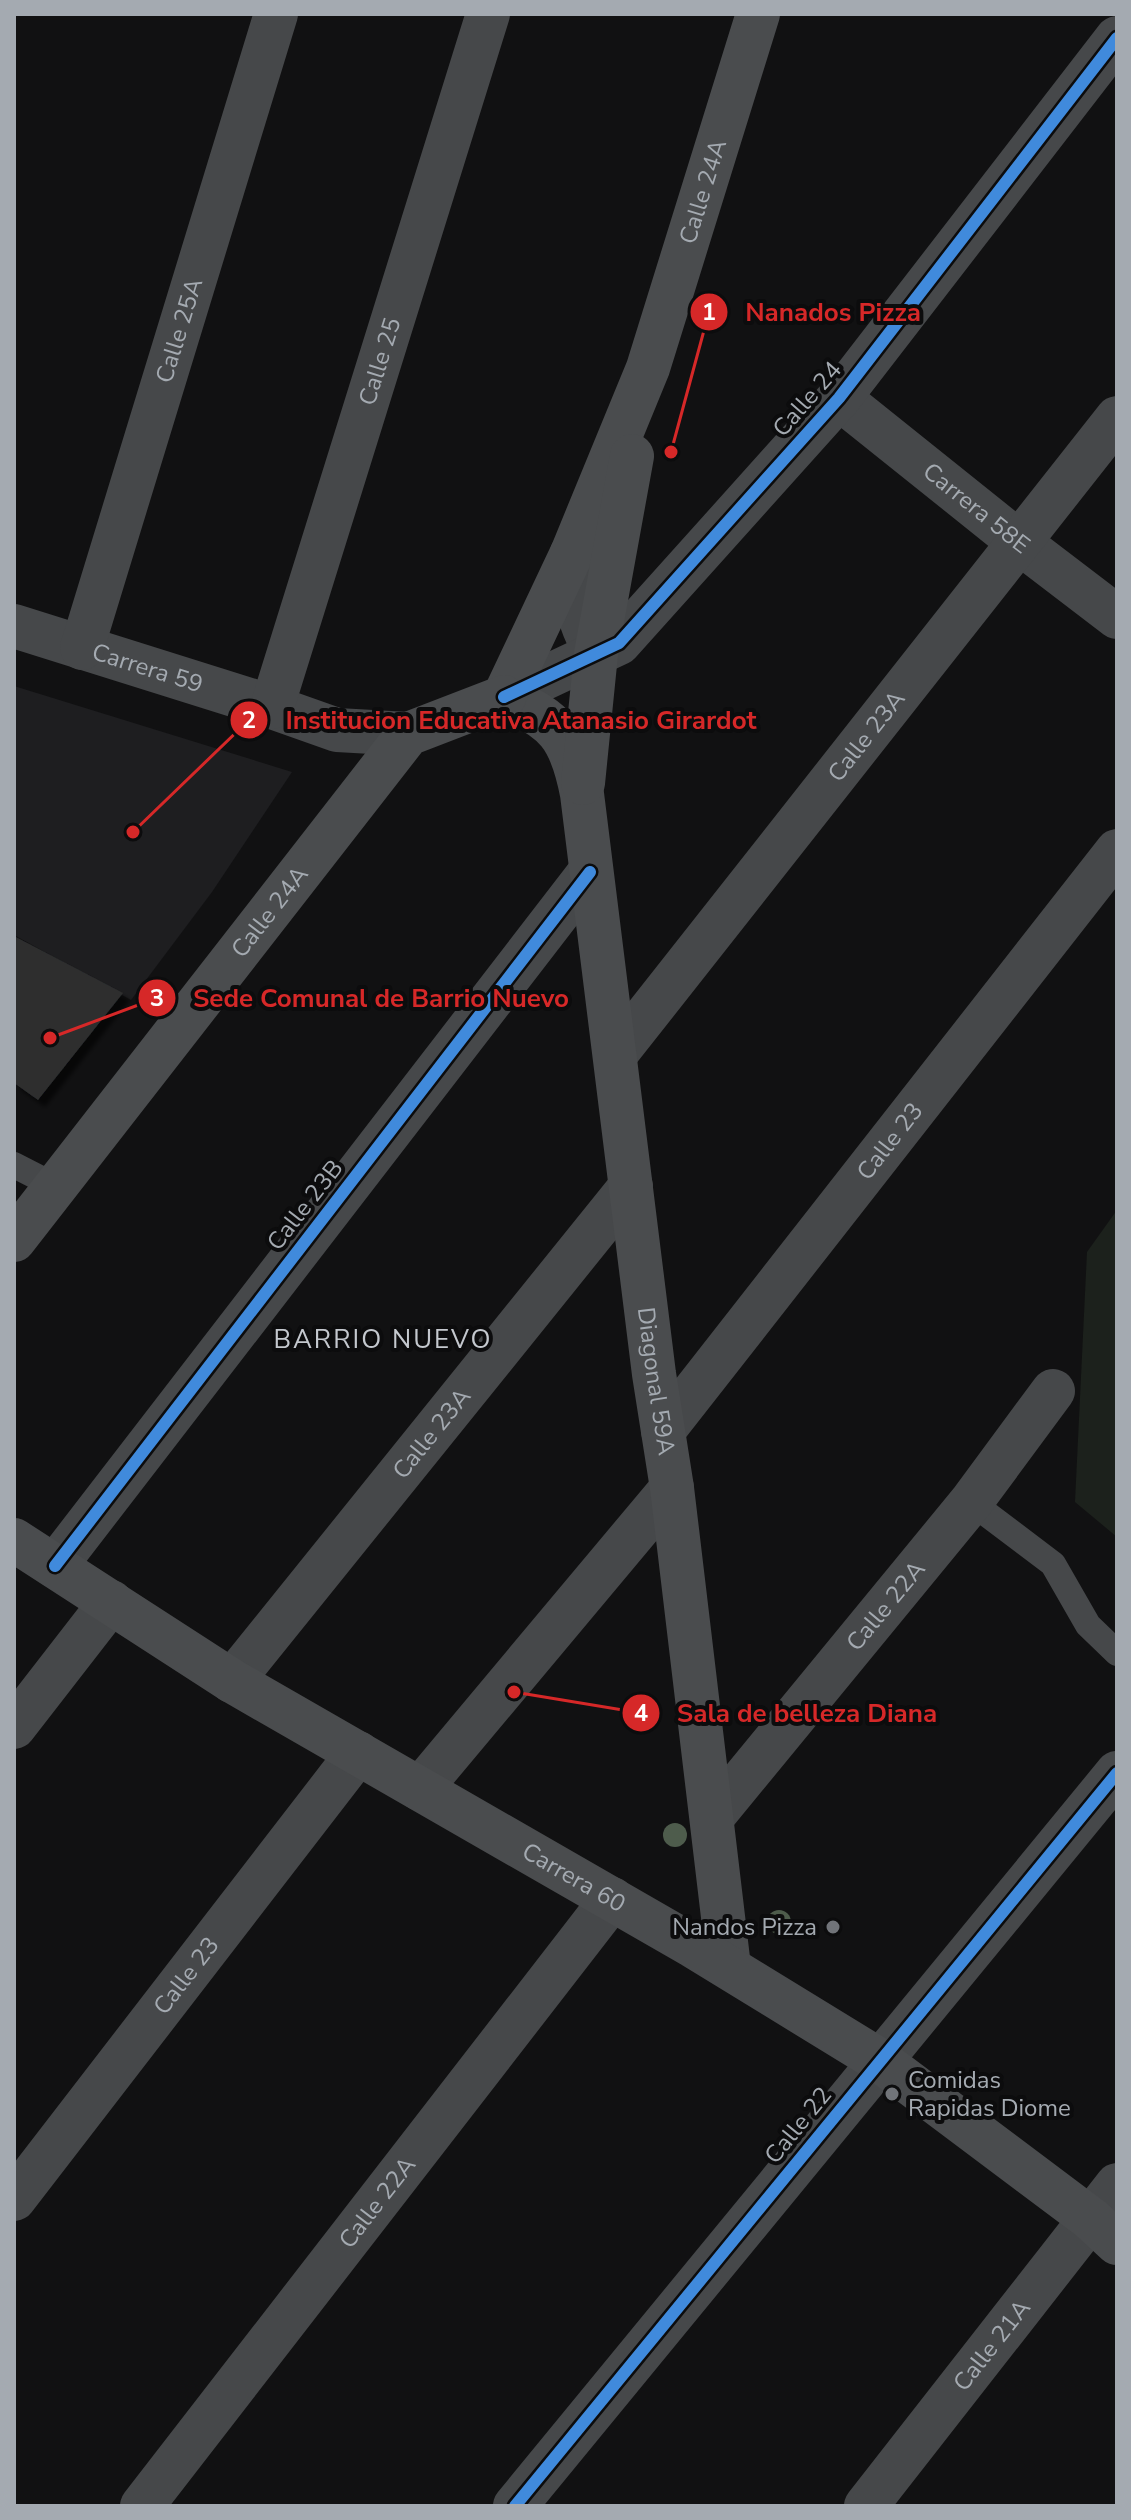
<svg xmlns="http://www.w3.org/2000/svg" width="1131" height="2520" viewBox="0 0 1131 2520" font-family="'Nunito Sans',sans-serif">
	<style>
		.built { fill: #1e1e20 }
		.green { fill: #1c211c }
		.building { fill: #2d2e2f; filter: url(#shadow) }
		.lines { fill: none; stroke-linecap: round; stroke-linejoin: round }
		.lane { stroke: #46484a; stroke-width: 26 }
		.street { stroke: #46484a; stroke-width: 44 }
		.secondary { stroke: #4a4c4e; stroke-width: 44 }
		.cycleway-casing { stroke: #0c0c0d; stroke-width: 17 }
		.cycleway { stroke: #408adc; stroke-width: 12 }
		.tree { fill: #4e5c4c }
		.poi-dot { fill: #717479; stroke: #0c0c0d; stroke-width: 3 }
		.labels { text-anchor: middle; stroke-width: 8; stroke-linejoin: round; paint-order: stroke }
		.street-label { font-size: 24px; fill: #a4aab1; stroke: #0c0c0d }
		.poi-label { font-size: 24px; fill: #a4aab1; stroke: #0c0c0d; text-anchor: end }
		.neighbourhood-label { font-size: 26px; letter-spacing: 2px; fill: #c4c8ce; stroke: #0c0c0d }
		.leader { fill: none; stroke: #d62828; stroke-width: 3 }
		.callout-dot { fill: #d62828; stroke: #0c0c0d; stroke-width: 3 }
		.mark-label { font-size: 24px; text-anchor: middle; font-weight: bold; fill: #fff }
		.callout-label { font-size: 26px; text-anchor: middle; font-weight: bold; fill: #d62828; stroke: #0c0c0d; stroke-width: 8; stroke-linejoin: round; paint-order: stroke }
	</style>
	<defs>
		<filter id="shadow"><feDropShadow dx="7" dy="7" stdDeviation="2" flood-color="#0009"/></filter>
	</defs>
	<rect width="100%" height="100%" fill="#111112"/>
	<path class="built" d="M 14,686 L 292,772 L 212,892 L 131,1000 L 14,935 Z"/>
	<path class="green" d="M 1117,1210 L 1117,1537 L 1075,1502 L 1087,1252 Z"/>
	<path class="building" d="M 14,936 L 123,993 L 38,1100 L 14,1083 Z"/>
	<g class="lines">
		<g class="lane">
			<path d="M 14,1165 L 55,1186"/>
			<path d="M 971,1502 L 1053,1564 L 1088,1625 L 1117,1653"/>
		</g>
		<g class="street">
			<path id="s1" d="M 839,398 L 1020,543 L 1117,617"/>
			<path d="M 572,553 C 570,591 578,620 596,654"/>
			<path id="s2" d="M 14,626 L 272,707 L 337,730 L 408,734"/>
			<path id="s3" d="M 82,648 L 276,14"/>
			<path d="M 504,697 L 619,643 L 839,398 L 1117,38"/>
			<path id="s4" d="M 272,707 L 488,14"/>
			<path id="s5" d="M 615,1055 L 1117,418"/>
			<path id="s6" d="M 663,1431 L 1117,851"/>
			<path d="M 55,1566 L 590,872"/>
			<path id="s7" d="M 232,1681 L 631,1186"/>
			<path d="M 14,1727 L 111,1602"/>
			<path d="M 420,1789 L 672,1488"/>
			<path id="s8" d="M 713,1816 L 971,1502 L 1053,1391"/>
			<path id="s9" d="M 14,2199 L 358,1753"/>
			<path id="s10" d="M 142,2506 L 612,1899"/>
			<path d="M 515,2506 L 1117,1773"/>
			<path id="s11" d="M 866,2506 L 1117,2185"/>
		</g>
		<g class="secondary">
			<path id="s12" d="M 504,697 C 557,720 571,737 582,794 L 654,1374 L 672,1488 L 729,1967"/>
			<path id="s13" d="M 504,697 L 572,553 L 648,368 L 758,14"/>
			<path d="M 583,783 L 596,654 L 632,456"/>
			<path id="s14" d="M 14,1240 L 408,734 L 504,697"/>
			<path id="s15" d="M 14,1540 L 232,1681 L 693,1946 L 879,2060 L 1091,2219 L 1117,2243"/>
		</g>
		<defs>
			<g id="cycleway">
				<path d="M 504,697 L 619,643 L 839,398 L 1117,38"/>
				<path d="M 55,1566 L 590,872"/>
				<path d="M 515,2506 L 1117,1773"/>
			</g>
		</defs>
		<use href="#cycleway" class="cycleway-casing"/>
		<use href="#cycleway" class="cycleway"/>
	</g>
	<g class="tree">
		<circle cx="675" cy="1835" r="12"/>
		<circle cx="779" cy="1922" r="12"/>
	</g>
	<g class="poi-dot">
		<circle cx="833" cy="1927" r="8"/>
		<circle cx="892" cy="2094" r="8"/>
	</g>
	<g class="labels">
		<g class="street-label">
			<text dy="8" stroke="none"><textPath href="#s13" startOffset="544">Calle 24A</textPath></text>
			<text dy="8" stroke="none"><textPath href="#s3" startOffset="332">Calle 25A</textPath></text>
			<text dy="8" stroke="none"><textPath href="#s4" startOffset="362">Calle 25</textPath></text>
			<text transform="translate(807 399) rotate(-49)" y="8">Calle 24</text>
			<text dy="8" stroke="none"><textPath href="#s1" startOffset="176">Carrera 58E</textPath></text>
			<text dy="8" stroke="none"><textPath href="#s2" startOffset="140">Carrera 59</textPath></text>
			<text dy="8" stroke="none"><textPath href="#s5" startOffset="406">Calle 23A</textPath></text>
			<text dy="8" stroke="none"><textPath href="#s14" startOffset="416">Calle 24A</textPath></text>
			<text dy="8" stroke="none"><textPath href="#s6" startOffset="368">Calle 23</textPath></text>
			<text transform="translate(305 1205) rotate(-52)" y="8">Calle 23B</text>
			<text dy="8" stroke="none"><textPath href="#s12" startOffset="724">Diagonal 59A</textPath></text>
			<text dy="8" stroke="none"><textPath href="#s7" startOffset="318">Calle 23A</textPath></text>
			<text dy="8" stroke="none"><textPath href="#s8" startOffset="272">Calle 22A</textPath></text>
			<text dy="8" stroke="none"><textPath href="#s15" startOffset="654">Carrera 60</textPath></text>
			<text dy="8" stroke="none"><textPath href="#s9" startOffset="282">Calle 23</textPath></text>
			<text transform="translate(798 2125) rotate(-51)" y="8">Calle 22</text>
			<text dy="8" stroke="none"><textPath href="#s10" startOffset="384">Calle 22A</textPath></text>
			<text dy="8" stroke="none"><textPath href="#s11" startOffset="204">Calle 21A</textPath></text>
		</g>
		<g class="poi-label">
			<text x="817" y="1935">Nandos Pizza</text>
			<text x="908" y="2088" text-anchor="start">Comidas<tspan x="908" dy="28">Rapidas Diome</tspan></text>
		</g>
		<g class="neighbourhood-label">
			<text x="383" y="1348">BARRIO NUEVO</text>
		</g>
	</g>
	<path class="leader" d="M671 452L709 312M133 832L249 720M50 1038L157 998M514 1692L641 1713"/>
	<g class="callout-dot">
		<circle cx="671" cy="452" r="8"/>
		<circle cx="133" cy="832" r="8"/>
		<circle cx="50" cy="1038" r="8"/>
		<circle cx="514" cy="1692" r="8"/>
		<circle cx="709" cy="312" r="20"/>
		<circle cx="249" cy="720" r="20"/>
		<circle cx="157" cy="998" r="20"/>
		<circle cx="641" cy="1713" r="20"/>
	</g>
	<g class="mark-label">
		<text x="709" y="320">1</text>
		<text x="249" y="728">2</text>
		<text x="157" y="1006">3</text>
		<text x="641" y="1721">4</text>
	</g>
	<g class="callout-label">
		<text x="833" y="321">Nanados Pizza</text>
		<text x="521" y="729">Institucion Educativa Atanasio Girardot</text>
		<text x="381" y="1007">Sede Comunal de Barrio Nuevo</text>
		<text x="807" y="1722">Sala de belleza Diana</text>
	</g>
	<rect width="1131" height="2520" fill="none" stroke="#a4aab1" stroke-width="32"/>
</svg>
